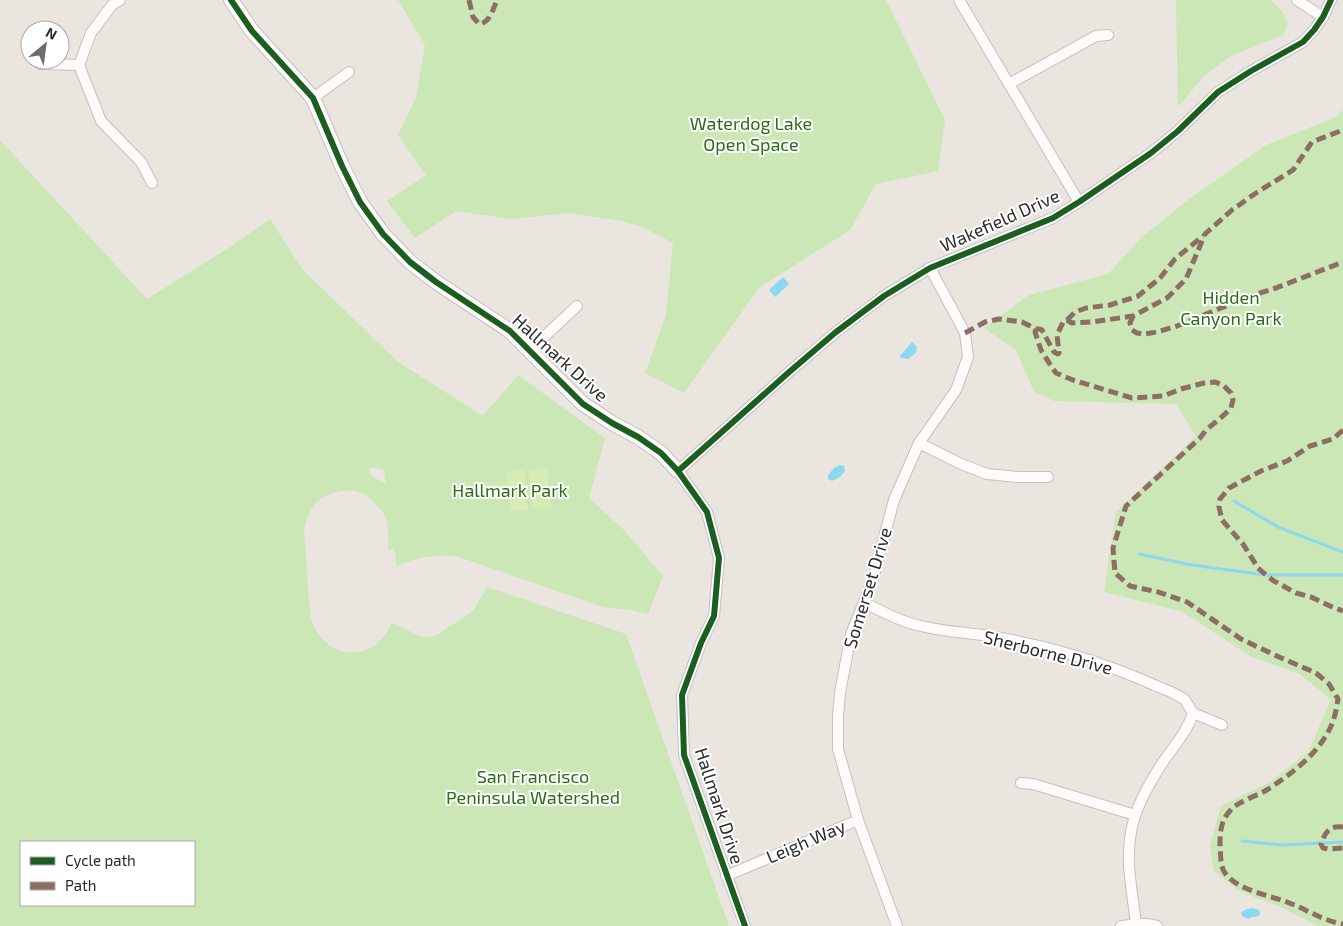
<svg xmlns="http://www.w3.org/2000/svg" width="1343" height="926" viewBox="0 0 1343 926" font-family="'Exo 2',sans-serif">
	<style>
		.green { fill: #cae7b5; fill-rule: evenodd }
		.pitch { fill: #d7ecb2 }
		.water { fill: #8dd8f1 }
		.lines { fill: none; stroke-linecap: round; stroke-linejoin: round }
		.stream { stroke: #8dd8f1; stroke-width: 3 }
		.minor-casing { stroke: #c3c1c1; stroke-width: 12 }
		.tertiary-casing { stroke: #c3c1c1; stroke-width: 16 }
		.minor { stroke: #fcfbfa; stroke-width: 10 }
		.tertiary { stroke: #fcfbfa; stroke-width: 14 }
		.quiet { stroke: #8d6e63; stroke-width: 5; stroke-dasharray: 10 5; stroke-linecap: butt }
		.cycleway-casing { stroke: #fff; stroke-width: 9 }
		.cycleway { stroke: #1b5e20; stroke-width: 6 }
		.labels { text-anchor: middle; stroke-width: 4; stroke-linejoin: round; paint-order: stroke }
		.park-label { font-size: 18px; fill: #276f14; stroke: #fff }
		.street-label { font-size: 18px; fill: #2b2b2b; stroke: #fff }
	</style>
	<rect width="100%" height="100%" fill="#eae5df"/>
	<g class="green">
		<path d="M 398,0 L 886,0 L 945,120 L 938,171 L 876,184 L 850,230 L 759,288 L 684,393 L 645,373 L 666,315 L 673,243 L 642,227 L 622,221 L 570,213 L 511,219 L 456,211 L 415,238 L 387,201 L 426,175 L 398,135 L 416,98 L 425,45 Z"/>
		<path d="M 1176,0 L 1270,0 L 1282,11 L 1288,23 L 1283,35 L 1231,56 L 1205,75 L 1178,107 Z"/>
		<path d="M 1343,110 L 1343,926 L 1319,926 L 1278,906 L 1239,891 L 1214,871 L 1210,846 L 1221,806 L 1270,782 L 1308,752 L 1331,700 L 1300,674 L 1250,656 L 1183,612 L 1104,592 L 1116,512 L 1196,436 L 1176,404 L 1054,401 L 1034,392 L 1016,350 L 984,328 L 1029,295 L 1108,274 L 1143,236 L 1192,197 L 1266,145 L 1336,117 Z"/>
		<path d="M 0,140 L 147,299 L 227,249 L 270,219 L 302,269 L 398,362 L 483,416 L 518,375 L 605,438 L 589,498 L 624,530 L 663,576 L 648,614 L 630,610 L 603,607 L 456,556 C 435,554 417,557 397,566 L 394,548 L 389,550 C 388,540 389,528 386,519 C 384,513 379,507 374,503 C 371,499 367,495 362,493 C 347,487 326,492 315,504 C 309,511 306,520 304,529 L 310,614 C 316,643 344,663 372,647 C 381,642 387,632 392,623 L 422,637 L 436,636 L 474,610 L 487,587 L 626,634 L 729,926 L 0,926 ZM 370,467 L 384,470 L 386,484 L 370,475 ZM 21,842 L 194,842 L 194,905 L 21,905 Z"/>
	</g>
	<g class="pitch">
		<path d="M 547,468 L 551,508 L 533,509 L 529,470 Z"/>
		<path d="M 524,470 L 528,510 L 510,511 L 506,472 Z"/>
	</g>
	<g class="water">
		<path d="M 783,277 L 789,284 L 775,297 L 769,290 Z"/>
		<path d="M 912,342 L 917,347 L 916,353 L 908,359 L 901,358 L 900,356 Z"/>
		<path d="M 840,465 L 844,466 L 845,471 L 840,477 L 832,481 L 828,479 L 828,475 L 834,468 Z"/>
		<path d="M 1253,908 L 1259,910 L 1260,914 L 1258,916 L 1252,917 L 1248,919 L 1242,916 L 1241,913 C 1244,909 1248,909 1253,908 Z"/>
	</g>
	<g class="lines">
		<g class="stream">
			<path d="M 1234,501 L 1278,527 L 1343,552"/>
			<path d="M 1139,554 L 1192,565 L 1266,575 L 1343,575"/>
			<path d="M 1242,841 L 1283,845 L 1343,842"/>
		</g>
		<defs>
			<g id="minor">
				<path d="M 959,0 L 1079,202"/>
				<path d="M 1297,0 L 1323,17"/>
				<path d="M 40,64 L 79,65 L 91,33 L 112,5 L 120,0"/>
				<path d="M 79,65 L 101,121 L 141,162 L 152,183"/>
				<path d="M 1009,84 L 1096,36 L 1108,35"/>
				<path d="M 313,98 L 349,72"/>
				<path d="M 530,350 L 577,306"/>
				<path d="M 919,443 L 961,464 L 987,474 L 1017,477 L 1048,477"/>
				<path d="M 865,603 C 881,611 899,621 917,625 C 939,631 960,632 982,635 C 1039,643 1101,661 1154,685 C 1164,689 1176,693 1185,700 C 1188,704 1190,709 1193,713 C 1187,733 1172,748 1161,765 C 1148,786 1135,808 1131,832 C 1125,862 1133,895 1136,924"/>
				<path d="M 1193,713 L 1222,725"/>
				<path d="M 1021,783 L 1033,784 L 1135,815"/>
				<path d="M 726,876 L 858,820"/>
				<path d="M 745,926 L 684,755 L 682,695 L 701,643 L 714,616 L 719,558 L 707,512 L 678,471 L 788,373 L 836,332 L 884,296 L 930,268 L 1053,218 L 1079,202 L 1151,153 L 1178,131 L 1218,92 L 1251,71 L 1303,42 L 1314,30 L 1323,17 L 1331,0"/>
				<path d="M 897,926 L 858,820 L 838,749 L 838,716 L 840,693 L 851,634 L 872,582 L 894,500 L 919,443 L 956,390 L 968,357 L 965,333 L 930,268"/>
				<path d="M 1121,926 C 1133,925 1146,922 1157,926"/>
			</g>
			<path id="tertiary" d="M 231,0 L 252,31 L 313,98 L 342,166 L 360,202 L 383,234 L 410,262 L 436,282 L 510,331 L 583,404 L 612,423 L 638,437 L 661,453 L 678,471"/>
		</defs>
		<use href="#minor" class="minor-casing"/>
		<use href="#tertiary" class="tertiary-casing"/>
		<use href="#minor" class="minor"/>
		<use href="#tertiary" class="tertiary"/>
		<g class="quiet">
			<path d="M 469,0 L 473,17 L 479,24 C 490,23 493,9 497,0"/>
			<path d="M 1133,316 L 1130,323 L 1132,330 L 1137,333 L 1144,334 L 1157,332 L 1177,326 L 1248,297 L 1276,288 L 1343,262"/>
			<path d="M 1067,320 L 1075,312 L 1086,308 L 1110,305 L 1138,296 L 1160,278 L 1175,259 L 1203,236"/>
			<path d="M 1036,329 L 1035,332 L 1041,350 L 1051,366 L 1056,373 L 1073,380 L 1132,398 L 1163,396 L 1181,389 L 1204,383 L 1215,382 L 1223,385 L 1231,393 L 1233,400 L 1231,408 L 1224,415 L 1206,430 L 1200,438 L 1126,506 L 1113,548 L 1115,573 L 1130,586 L 1158,592 L 1187,602 L 1241,639 L 1279,657 L 1316,673 L 1329,684 L 1338,699 C 1337,705 1336,712 1334,718 C 1325,749 1291,775 1265,791 C 1254,797 1236,802 1229,812 C 1220,822 1220,835 1220,848 C 1221,856 1220,866 1225,873 C 1237,890 1269,895 1287,902 C 1306,909 1323,921 1343,924"/>
			<path d="M 965,333 L 985,322 L 999,319 L 1022,322 L 1036,329 L 1040,329 L 1042,330 L 1054,352 L 1058,354 L 1059,353 L 1057,335 L 1064,320 L 1067,320 L 1072,323 L 1092,322 L 1133,316 L 1167,298 L 1186,279 L 1205,234 L 1232,210 L 1256,193 L 1293,170 L 1312,142 L 1343,130"/>
			<path d="M 1343,430 L 1333,439 L 1310,446 L 1287,461 L 1261,471 L 1229,488 L 1220,499 L 1219,507 L 1222,520 L 1243,544 L 1258,568 L 1266,575 L 1274,581 L 1296,593 L 1311,597 L 1330,606 L 1343,611"/>
			<path d="M 1343,827 C 1330,825 1325,832 1321,844 L 1323,848 L 1329,849 L 1343,848"/>
		</g>
		<defs>
			<g id="cycleway">
				<path d="M 231,0 L 252,31 L 313,98 L 342,166 L 360,202 L 383,234 L 410,262 L 436,282 L 510,331 L 583,404 L 612,423 L 638,437 L 661,453 L 678,471 L 707,512 L 719,558 L 714,616 L 701,643 L 682,695 L 684,755 L 745,926"/>
				<path d="M 678,471 L 788,373 L 836,332 L 884,296 L 930,268 L 1053,218 L 1079,202 L 1151,153 L 1178,131 L 1218,92 L 1251,71 L 1303,42 L 1314,30 L 1323,17 L 1331,0"/>
			</g>
		</defs>
		<use href="#cycleway" class="cycleway-casing"/>
		<use href="#cycleway" class="cycleway"/>
	</g>
	<g class="labels">
		<g class="park-label">
			<text x="751" y="130">Waterdog Lake<tspan x="751" dy="21">Open Space</tspan></text>
			<text x="1231" y="304">Hidden<tspan x="1231" dy="21">Canyon Park</tspan></text>
			<text x="510" y="497">Hallmark Park</text>
			<text x="533" y="783">San Francisco<tspan x="533" dy="21">Peninsula Watershed</tspan></text>
		</g>
		<g class="street-label">
			<text transform="translate(1000 221) rotate(-24)" y="6">Wakefield Drive</text>
			<text transform="translate(560 358) rotate(42)" y="6">Hallmark Drive</text>
			<text transform="translate(868 588) rotate(-73)" y="6">Somerset Drive</text>
			<text transform="translate(1048 653) rotate(14)" y="6">Sherborne Drive</text>
			<text transform="translate(719 806) rotate(72)" y="6">Hallmark Drive</text>
			<text transform="translate(806 842) rotate(-23)" y="6">Leigh Way</text>
		</g>
	</g>
	<rect x="20" y="841" width="175" height="65" fill="#ffffff" stroke="#aaaaaa"/>
	<rect x="30" y="857" width="25" height="8" fill="#1b5e20" stroke="#aaaaaa"/>
	<text x="65" y="866" font-size="15" fill="#2b2b2b">Cycle path</text>
	<rect x="30" y="882" width="25" height="8" fill="#8d6e63" stroke="#aaaaaa"/>
	<text x="65" y="891" font-size="15" fill="#2b2b2b">Path</text>
	<g transform="translate(45 45) rotate(29)"><circle r="24" fill="#ffffff" stroke="#aaaaaa"/>
	<path d="M0-4L9 19L0 12L-9 19Z" fill="#6e6c6a"/>
	<text y="-8" font-size="14" font-weight="bold" text-anchor="middle" fill="#2b2b2b">N</text>
	</g>
</svg>
